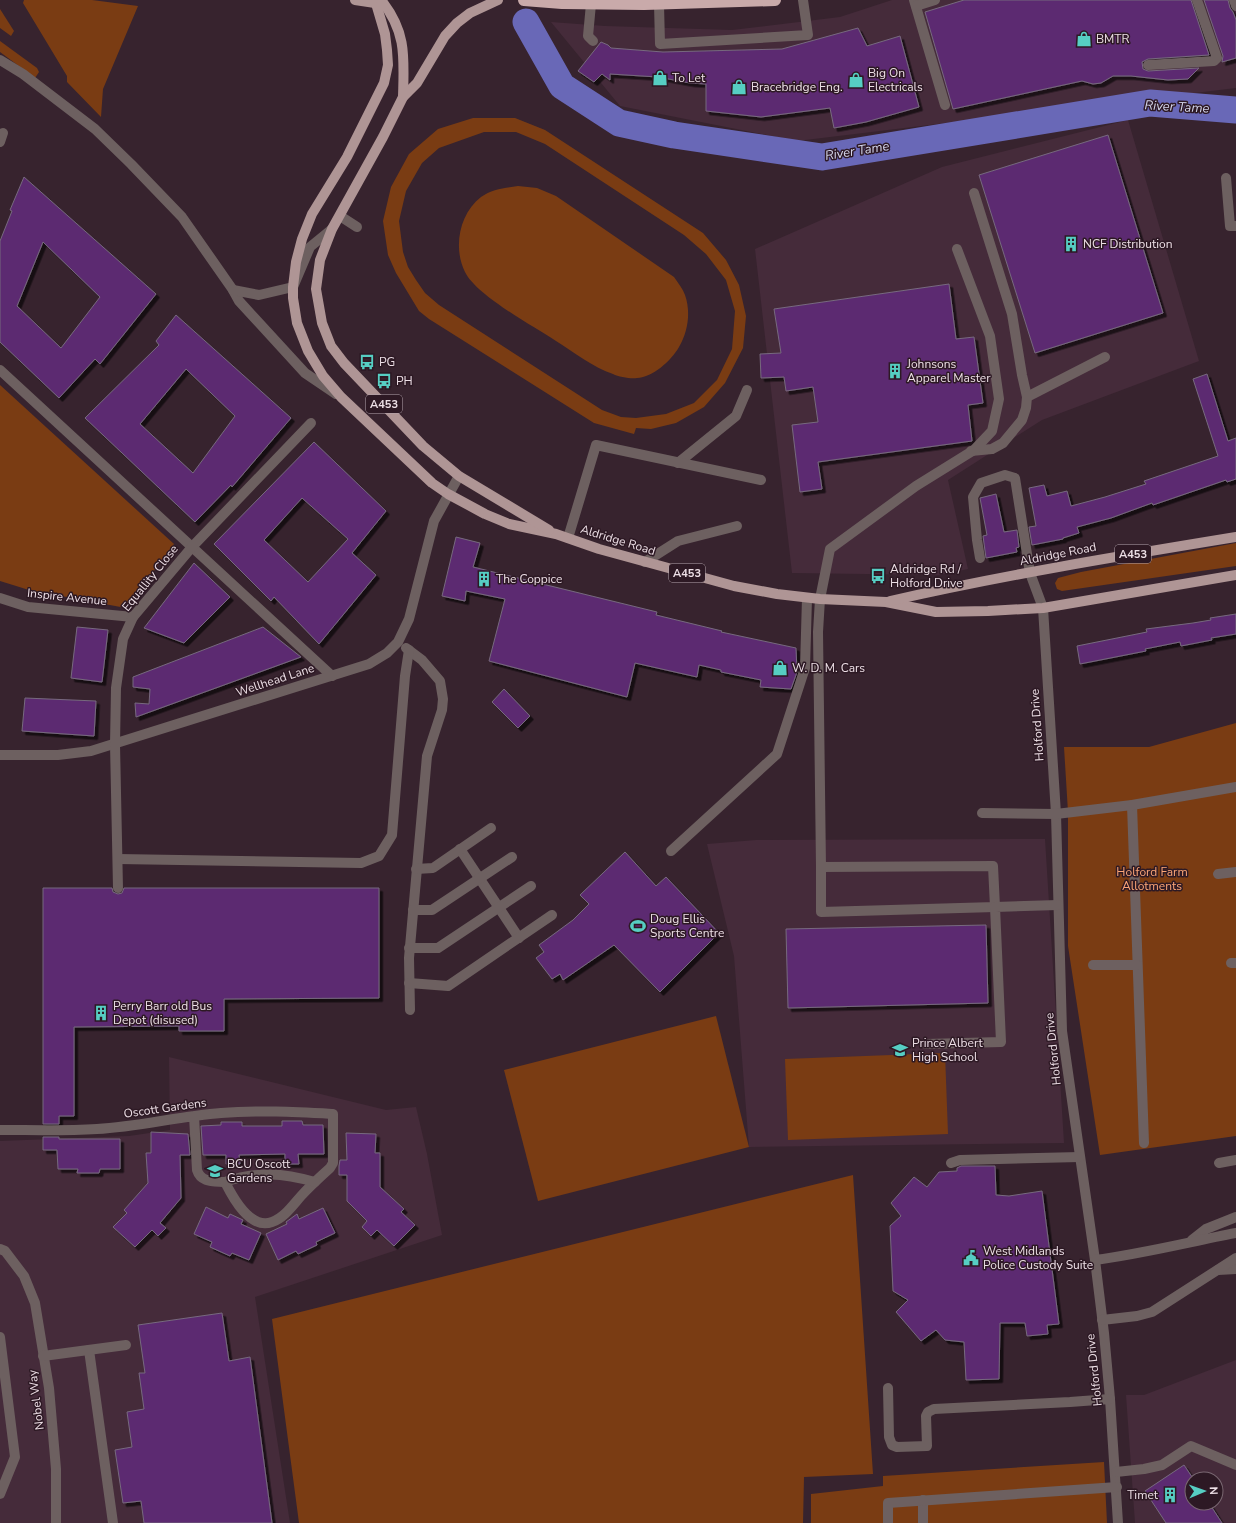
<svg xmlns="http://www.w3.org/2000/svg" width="1236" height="1523" viewBox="0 0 1236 1523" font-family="'Nunito Sans',sans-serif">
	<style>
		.built { fill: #452b3a; fill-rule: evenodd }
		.green { fill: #7a3c13; fill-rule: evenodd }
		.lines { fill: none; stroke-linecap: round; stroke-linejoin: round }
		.river { stroke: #6968b7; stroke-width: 27 }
		.building { fill: #5b2c71; stroke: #77697e; fill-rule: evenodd; filter: url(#shadow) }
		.minor { stroke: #6d6060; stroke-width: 10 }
		.major { stroke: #af9595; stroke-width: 10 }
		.highway { stroke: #c9aaaa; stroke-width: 12 }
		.labels { text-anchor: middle; stroke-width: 3; stroke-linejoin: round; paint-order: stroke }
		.shield { fill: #2d1924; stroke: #b3a4ac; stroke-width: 1 }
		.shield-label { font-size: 11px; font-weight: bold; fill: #eddfe6 }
		.poi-label { font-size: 12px; fill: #eddfe6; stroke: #2d1924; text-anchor: start }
		.street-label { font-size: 12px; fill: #eddfe6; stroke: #2d1924 }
		.park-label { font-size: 12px; fill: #fda677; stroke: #2d1924 }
		.water-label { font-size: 13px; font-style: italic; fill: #d4d6ec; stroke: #2d1924 }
	</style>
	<defs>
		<filter id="shadow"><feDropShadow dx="3.5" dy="3.5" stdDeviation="0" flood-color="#0009"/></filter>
	</defs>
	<rect width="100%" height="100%" fill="#37232e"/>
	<g class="built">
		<path d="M 892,0 L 1236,0 L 1236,88 L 797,141 L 620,106 L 551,22 L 605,26 L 732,30 L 840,17 Z"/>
		<path d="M 1128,120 L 1199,361 L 1042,420 L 948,480 L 968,569 L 939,575 L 792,573 L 755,249 L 942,167 Z"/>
		<path d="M 1045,839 L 1064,1143 L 749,1147 L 734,956 L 707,844 L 756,840 Z"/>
		<path d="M 169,1057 L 386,1110 L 416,1107 L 427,1154 L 442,1235 L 255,1297 L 290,1523 L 0,1523 L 0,1141 L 129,1136 L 170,1130 Z"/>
		<path d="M 1236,1360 L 1236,1523 L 1135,1523 L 1126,1395 L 1144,1395 ZM 1192,1479 L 1216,1479 L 1216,1503 L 1192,1503 Z"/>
	</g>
	<g class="green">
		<path d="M 24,0 L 92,0 L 138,6 L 103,89 L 101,117 L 67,82 L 67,76 L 23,3 Z"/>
		<path d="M 0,9 L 14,31 L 11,36 L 0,28 Z"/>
		<path d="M 0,41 L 37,68 L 39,72 L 35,78 L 0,52 Z"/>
		<path d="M 473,118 L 515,118 L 545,130 L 703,233 L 726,260 L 739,285 L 746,316 L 743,348 L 725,383 L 704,407 L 676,423 L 651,429 L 636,428 L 634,434 L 594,423 L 429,319 L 419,311 L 396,273 L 388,255 L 383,221 L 391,187 L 409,154 L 438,129 ZM 484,132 L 516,132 L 545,144 L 684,235 L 706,254 L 726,280 L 735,311 L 732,349 L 717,380 L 694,403 L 666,414 L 636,418 L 621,417 L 602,410 L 439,305 L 425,293 L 416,280 L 408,267 L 403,252 L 399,221 L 406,191 L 422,163 L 439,148 Z"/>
		<path d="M 518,186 L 537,188 L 556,196 L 674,277 C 678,283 683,289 685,295 C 691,312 688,332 679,347 C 671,361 653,377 637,378 C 631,379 619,377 613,374 C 594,368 572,351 556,341 C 533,326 476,295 465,272 C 453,248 459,214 481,197 C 492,189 505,188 518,186 Z"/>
		<path d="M 0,385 L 174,544 L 126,608 L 29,590 L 0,581 Z"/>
		<path d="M 1236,543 L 1236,566 L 1062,591 L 1057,589 L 1055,583 L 1058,578 L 1081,572 Z"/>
		<path d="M 1236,723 L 1236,1136 L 1100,1155 L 1068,946 L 1068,812 L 1064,747 L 1149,747 Z"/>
		<path d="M 716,1016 L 749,1147 L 538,1201 L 504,1070 Z"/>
		<path d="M 945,1053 L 948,1134 L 788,1140 L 785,1059 Z"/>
		<path d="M 853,1175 L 873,1474 L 804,1477 L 803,1523 L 299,1523 L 272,1319 Z"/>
		<path d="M 1104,1462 L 1107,1523 L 811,1523 L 811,1494 L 883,1486 L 883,1476 Z"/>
	</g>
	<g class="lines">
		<path class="river" d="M 526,22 L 562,86 L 619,123 L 674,135 L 822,157 L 1150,103 L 1236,110"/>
	</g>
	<g class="building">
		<path d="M 964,0 L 1191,0 L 1209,55 L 1148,59 L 1142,62 L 1143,69 L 1148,71 L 1199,68 L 1188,79 L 1168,80 L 1131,76 L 1113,76 L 1101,83 L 1093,84 L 1082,81 L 953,109 L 925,12 Z"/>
		<path d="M 1204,0 L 1228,0 L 1230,8 L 1233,12 L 1236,20 L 1236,58 L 1222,62 L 1223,56 Z"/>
		<path d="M 858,28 L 867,46 L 900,36 L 919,107 L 866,122 L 834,128 L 830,108 L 761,117 L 706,111 L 706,84 L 690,83 L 658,77 L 610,74 L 610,80 L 602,74 L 594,82 L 578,71 L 601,42 L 608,45 L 611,48 L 663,52 L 782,49 Z"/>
		<path d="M 1108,135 L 1163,313 L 1035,353 L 979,175 Z"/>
		<path d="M 24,177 L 156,294 L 100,364 L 95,359 L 59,398 L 0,342 L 0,241 L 12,211 L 10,210 ZM 43,242 L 100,297 L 61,348 L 17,306 Z"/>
		<path d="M 949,284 L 956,339 L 974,337 L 983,403 L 968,405 L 972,441 L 818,462 L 822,489 L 800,492 L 792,425 L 818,422 L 813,387 L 786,391 L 784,377 L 761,378 L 760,354 L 781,353 L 774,309 Z"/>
		<path d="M 176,315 L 291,418 L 232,487 L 231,485 L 195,522 L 85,418 L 159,345 L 156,341 ZM 186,369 L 235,416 L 193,473 L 140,424 Z"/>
		<path d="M 1207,374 L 1228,441 L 1236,438 L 1236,479 L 1227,482 L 1226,480 L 1153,505 L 1152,503 L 1111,518 L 1077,527 L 1079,533 L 1063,538 L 1063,539 L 1032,545 L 1029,527 L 1036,526 L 1029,488 L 1044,485 L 1047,496 L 1067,491 L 1071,506 L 1105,497 L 1146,484 L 1144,481 L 1218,456 L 1193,379 Z"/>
		<path d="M 314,442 L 386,511 L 352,553 L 376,575 L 319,644 L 274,597 L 271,601 L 214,544 ZM 302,498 L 348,539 L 308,582 L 264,540 Z"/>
		<path d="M 996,494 L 1004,532 L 1017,530 L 1019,547 L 1016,548 L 1017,552 L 986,558 L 983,536 L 987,535 L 980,498 Z"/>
		<path d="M 456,537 L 480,543 L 473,567 L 657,612 L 656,615 L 722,631 L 721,632 L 796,648 L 797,672 L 791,689 L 760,687 L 761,680 L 721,672 L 721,670 L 699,665 L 697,677 L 635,663 L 627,697 L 489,661 L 505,599 L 466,591 L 465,601 L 442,596 Z"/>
		<path d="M 194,563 L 230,597 L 184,643 L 144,628 Z"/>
		<path d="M 1236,614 L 1236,634 L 1211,638 L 1212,640 L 1181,646 L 1180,642 L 1145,649 L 1146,651 L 1080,664 L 1077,646 L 1147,632 L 1146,629 L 1193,623 L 1211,620 L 1210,618 Z"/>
		<path d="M 77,627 L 108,630 L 102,682 L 71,678 Z"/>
		<path d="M 263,627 L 301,657 L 136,717 L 135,703 L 149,704 L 150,689 L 133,687 L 133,677 Z"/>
		<path d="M 504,689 L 530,716 L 518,728 L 492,702 Z"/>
		<path d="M 25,698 L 96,701 L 94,736 L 22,731 Z"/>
		<path d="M 625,852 L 656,886 L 666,877 L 719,933 L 660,992 L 614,945 L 563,980 L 560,974 L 552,979 L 536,958 L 544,952 L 539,945 L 573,920 L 589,904 L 580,895 Z"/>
		<path d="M 43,888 L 112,888 L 113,892 L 118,894 L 122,893 L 124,888 L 379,888 L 379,998 L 224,999 L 224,1031 L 179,1031 L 179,1026 L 74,1027 L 74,1116 L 59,1116 L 59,1124 L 43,1124 Z"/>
		<path d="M 986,925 L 988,1003 L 788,1008 L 786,929 Z"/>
		<path d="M 282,1121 L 302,1121 L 303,1125 L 323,1125 L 324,1154 L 298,1154 L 299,1164 L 285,1164 L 285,1154 L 239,1155 L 240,1164 L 226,1164 L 226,1155 L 203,1155 L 201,1126 L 221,1125 L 221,1122 L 242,1122 L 242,1126 L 282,1126 Z"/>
		<path d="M 151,1132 L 188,1134 L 190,1155 L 180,1155 L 181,1198 L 160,1223 L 166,1228 L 158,1236 L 152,1230 L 135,1247 L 113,1227 L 127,1213 L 124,1210 L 148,1183 L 146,1153 L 151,1153 Z"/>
		<path d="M 346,1133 L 376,1134 L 375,1153 L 380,1153 L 380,1187 L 404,1209 L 401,1212 L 415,1225 L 394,1246 L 377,1230 L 371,1236 L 362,1227 L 367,1221 L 347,1201 L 347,1175 L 339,1175 L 339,1166 L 340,1160 L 347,1160 Z"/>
		<path d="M 43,1137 L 59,1137 L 59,1139 L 120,1139 L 120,1169 L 100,1169 L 99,1173 L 77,1173 L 78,1169 L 58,1169 L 57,1150 L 43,1150 Z"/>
		<path d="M 961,1166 L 995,1166 L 996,1195 L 1009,1196 L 1042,1191 L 1059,1324 L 1047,1325 L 1048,1334 L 1027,1336 L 1025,1323 L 1000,1323 L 999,1379 L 966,1380 L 964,1342 L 945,1340 L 936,1330 L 921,1341 L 896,1312 L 908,1300 L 893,1291 L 890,1226 L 901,1216 L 891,1203 L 914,1177 L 927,1187 L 939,1172 L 957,1171 L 957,1168 Z"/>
		<path d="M 206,1207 L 228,1218 L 230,1214 L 243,1220 L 241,1224 L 261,1233 L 249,1260 L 232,1253 L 230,1256 L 210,1247 L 212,1242 L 194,1234 Z"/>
		<path d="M 323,1208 L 335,1233 L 316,1242 L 317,1245 L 298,1254 L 296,1251 L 278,1260 L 266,1234 L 287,1224 L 286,1222 L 297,1214 L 299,1219 Z"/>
		<path d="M 222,1313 L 229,1361 L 250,1357 L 272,1523 L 144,1523 L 141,1501 L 123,1503 L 115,1450 L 132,1447 L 127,1412 L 144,1409 L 139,1373 L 145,1373 L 138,1325 Z"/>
		<path d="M 1184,1465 L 1192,1477 L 1192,1503 L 1209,1503 L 1222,1523 L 1166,1523 L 1145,1491 Z"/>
	</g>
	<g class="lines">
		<g class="minor">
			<path d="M 914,0 L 945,105"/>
			<path d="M 1234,0 L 1236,6"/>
			<path d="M 591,4 L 588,36 L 593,41"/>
			<path d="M 659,4 L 660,44 L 808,35 L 803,0"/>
			<path d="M 916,6 L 935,0"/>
			<path d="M 0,60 L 23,74 L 95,129 L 131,164 L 182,217 L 233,290 L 239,301 L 305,373 L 336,394"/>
			<path d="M 1148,65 L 1214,61 L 1217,58 L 1197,0"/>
			<path d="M 0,142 L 3,133"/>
			<path d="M 1226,178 L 1230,226 L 1236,226"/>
			<path d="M 974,193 L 1012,314 L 1022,375 L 1027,397"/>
			<path d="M 340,216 L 357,227"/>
			<path d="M 233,290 L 259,295 L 293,287 L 310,247 L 332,229"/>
			<path d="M 0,370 L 332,676"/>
			<path d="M 971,451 L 992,449 L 1003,443 L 1022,420 L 1026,408 L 1027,397 L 1105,357"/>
			<path d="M 678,463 L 736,416 L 747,390"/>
			<path d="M 568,538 L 596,445 L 761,480"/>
			<path d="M 980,558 L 977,540 L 973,497 L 981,483 L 1005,475 L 1015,478 L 1030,573 L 1043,608 L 1056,814 L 1062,1031 L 1095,1260 L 1104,1333 L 1110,1399 L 1118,1523"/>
			<path d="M 645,562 L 678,541 L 737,526"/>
			<path d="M 0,598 L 28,607 L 133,617"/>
			<path d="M 406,648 L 422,660 L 440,681 L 443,699 L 442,710 L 427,756 L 409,958 L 410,1010"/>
			<path d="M 0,755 L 58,755 L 91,751 L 369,664 L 387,653 L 398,642 L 409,619 L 434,521 L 459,476"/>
			<path d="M 1132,805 L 1144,1143"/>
			<path d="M 982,813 L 1056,814 L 1132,805 L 1236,787"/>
			<path d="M 460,849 L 519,938"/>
			<path d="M 671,851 L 777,754 L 805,668 L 807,598"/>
			<path d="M 118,859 L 361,863 L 379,856 L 392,835 L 405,676 L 409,650"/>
			<path d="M 821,867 L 821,912 L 995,907 L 993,866 L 821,867 L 818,632 L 820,599 L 830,549 L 916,486 L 974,450 L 992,431 L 999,399 L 990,336 L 957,249"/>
			<path d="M 416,869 L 433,868 L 491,828"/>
			<path d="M 1218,874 L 1236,872"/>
			<path d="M 118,888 L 115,744 L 116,688 L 123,639 L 133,617 L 192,547 L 311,423"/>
			<path d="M 413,910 L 432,910 L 512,857"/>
			<path d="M 409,948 L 438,948 L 531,886"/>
			<path d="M 1231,963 L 1236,963"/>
			<path d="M 1093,965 L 1137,965"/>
			<path d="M 409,983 L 448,986 L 552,915"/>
			<path d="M 926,1044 L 1001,1042 L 995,907 L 1058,905"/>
			<path d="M 0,1130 C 32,1130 65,1131 97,1129 C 139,1127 179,1116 221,1113 C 258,1110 295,1112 333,1114 L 333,1163 L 330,1168 C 320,1177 310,1186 301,1196 C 293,1205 284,1218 272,1222 C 250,1230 233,1198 225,1182 C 214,1181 201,1183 197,1170 L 194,1116"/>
			<path d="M 951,1163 L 960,1160 L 1080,1157"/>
			<path d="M 1219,1163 L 1236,1160"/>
			<path d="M 225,1182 C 257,1171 283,1173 315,1182"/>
			<path d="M 1192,1240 L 1206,1229 L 1236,1217"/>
			<path d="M 0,1249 L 5,1251 L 24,1276 L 35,1303 L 49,1388 L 56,1469 L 56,1523"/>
			<path d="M 1095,1260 C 1142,1254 1189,1242 1236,1233"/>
			<path d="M 1218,1270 L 1236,1269"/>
			<path d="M 1102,1320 L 1137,1316 L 1152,1312 L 1236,1258"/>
			<path d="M 0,1337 L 15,1457 L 0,1494"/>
			<path d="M 89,1350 L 113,1523"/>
			<path d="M 43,1356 L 126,1345"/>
			<path d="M 888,1388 L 889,1437 L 892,1445 L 897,1447 L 927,1446 L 926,1416 L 928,1412 L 934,1409 L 1070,1402 L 1110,1399"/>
			<path d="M 1116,1472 L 1144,1469 L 1162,1465 L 1191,1446 L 1236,1465"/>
			<path d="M 923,1500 L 923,1523"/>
			<path d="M 888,1523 L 888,1503 L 1117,1487"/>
		</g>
		<g class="major">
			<path d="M 355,0 L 375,3"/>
			<path d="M 375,0 L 385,34 L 387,50 L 388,65 L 384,83 L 347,157 L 312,214 L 302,239 L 296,262 L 293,287 L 293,298 L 297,323 L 308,351 L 323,376 L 341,397 L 432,483 L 448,494 L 485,514 L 509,524 L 556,534 L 599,549 L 734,586 L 777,594 L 820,599 L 886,602 L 936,612 L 988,611 L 1043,608 L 1236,575"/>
			<path d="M 381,0 C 407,32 404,58 403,97"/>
			<path d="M 498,0 L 470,13 L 457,23 L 445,36 L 417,83 L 403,97 L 383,137 L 332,229 L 320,260 L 316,289 L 322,323 L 331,346 L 344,363 L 423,446 L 459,476 L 549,530"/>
			<path d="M 890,601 C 1004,575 1120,556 1236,537"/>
		</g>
		<path class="highway" d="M 524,0 L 562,3 L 644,4 L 775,0"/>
	</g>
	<defs>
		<symbol id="shop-bare" viewBox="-9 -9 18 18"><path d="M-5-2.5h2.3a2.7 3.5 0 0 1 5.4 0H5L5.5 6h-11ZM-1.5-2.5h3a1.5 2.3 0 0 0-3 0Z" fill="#56cec3" stroke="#2d1924" stroke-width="2.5" paint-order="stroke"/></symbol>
		<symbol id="building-bare" viewBox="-9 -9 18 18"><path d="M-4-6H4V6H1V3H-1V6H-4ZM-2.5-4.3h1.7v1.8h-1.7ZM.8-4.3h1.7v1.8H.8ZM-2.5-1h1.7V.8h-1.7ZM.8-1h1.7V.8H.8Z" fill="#56cec3" stroke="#2d1924" stroke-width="2.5" paint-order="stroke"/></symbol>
		<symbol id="bus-bare" viewBox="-9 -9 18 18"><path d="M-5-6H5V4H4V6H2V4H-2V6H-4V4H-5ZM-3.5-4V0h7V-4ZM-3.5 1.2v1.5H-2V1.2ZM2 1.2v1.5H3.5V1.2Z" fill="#56cec3" stroke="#2d1924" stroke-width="2.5" paint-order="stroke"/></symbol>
		<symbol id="stadium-bare" viewBox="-9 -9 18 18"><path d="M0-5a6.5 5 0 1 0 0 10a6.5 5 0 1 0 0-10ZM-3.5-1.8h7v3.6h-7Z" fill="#56cec3" stroke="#2d1924" stroke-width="2.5" paint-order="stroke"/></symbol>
		<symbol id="school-bare" viewBox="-9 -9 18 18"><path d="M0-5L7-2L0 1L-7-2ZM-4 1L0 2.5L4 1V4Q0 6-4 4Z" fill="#56cec3" stroke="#2d1924" stroke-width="2.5" paint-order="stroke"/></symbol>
		<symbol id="university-bare" viewBox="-9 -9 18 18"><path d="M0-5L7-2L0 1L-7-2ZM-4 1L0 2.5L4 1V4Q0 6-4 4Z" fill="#56cec3" stroke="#2d1924" stroke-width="2.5" paint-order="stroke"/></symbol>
		<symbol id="civic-bare" viewBox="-9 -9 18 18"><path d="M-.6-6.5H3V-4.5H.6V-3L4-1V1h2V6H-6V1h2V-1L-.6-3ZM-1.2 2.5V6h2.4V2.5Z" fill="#56cec3" stroke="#2d1924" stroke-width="2.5" paint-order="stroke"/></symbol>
	</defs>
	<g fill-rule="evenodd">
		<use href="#shop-bare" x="1073" y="28" width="22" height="22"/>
		<use href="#shop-bare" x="649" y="67" width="22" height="22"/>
		<use href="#shop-bare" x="845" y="69" width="22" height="22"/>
		<use href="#shop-bare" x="728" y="76" width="22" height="22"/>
		<use href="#building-bare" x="1060" y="233" width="22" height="22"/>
		<use href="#bus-bare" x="356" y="351" width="22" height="22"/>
		<use href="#building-bare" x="884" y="360" width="22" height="22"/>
		<use href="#bus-bare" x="373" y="370" width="22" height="22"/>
		<use href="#bus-bare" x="867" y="565" width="22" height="22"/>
		<use href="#building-bare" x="473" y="568" width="22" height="22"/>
		<use href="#shop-bare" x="769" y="657" width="22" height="22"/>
		<use href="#stadium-bare" x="627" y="915" width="22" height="22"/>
		<use href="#building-bare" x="90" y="1002" width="22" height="22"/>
		<use href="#school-bare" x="889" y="1039" width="22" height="22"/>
		<use href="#university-bare" x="204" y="1160" width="22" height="22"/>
		<use href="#civic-bare" x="960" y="1247" width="22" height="22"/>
		<use href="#building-bare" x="1159" y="1484" width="22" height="22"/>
	</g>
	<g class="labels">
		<g class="shield">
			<rect x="366" y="395" width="36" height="18" rx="3"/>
			<rect x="1115" y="545" width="36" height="18" rx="3"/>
			<rect x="669" y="564" width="36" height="18" rx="3"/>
		</g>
		<g class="shield-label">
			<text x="384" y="408">A453</text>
			<text x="1133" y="558">A453</text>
			<text x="687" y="577">A453</text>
		</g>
		<g class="poi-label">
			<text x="1096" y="43">BMTR</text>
			<text x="868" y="77">Big On<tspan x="868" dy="14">Electricals</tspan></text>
			<text x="672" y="82">To Let</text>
			<text x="751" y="91">Bracebridge Eng.</text>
			<text x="1083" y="248">NCF Distribution</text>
			<text x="379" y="366">PG</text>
			<text x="907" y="368">Johnsons<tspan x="907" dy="14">Apparel Master</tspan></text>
			<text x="396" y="385">PH</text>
			<text x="890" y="573">Aldridge Rd /<tspan x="890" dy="14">Holford Drive</tspan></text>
			<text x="496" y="583">The Coppice</text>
			<text x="792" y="672">W. D. M. Cars</text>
			<text x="650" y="923">Doug Ellis<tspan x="650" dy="14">Sports Centre</tspan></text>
			<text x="113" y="1010">Perry Barr old Bus<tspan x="113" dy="14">Depot (disused)</tspan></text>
			<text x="912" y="1047">Prince Albert<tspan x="912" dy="14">High School</tspan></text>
			<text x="227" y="1168">BCU Oscott<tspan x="227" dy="14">Gardens</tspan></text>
			<text x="983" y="1255">West Midlands<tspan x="983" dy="14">Police Custody Suite</tspan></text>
			<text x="1158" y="1499" text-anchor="end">Timet</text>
		</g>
		<g class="street-label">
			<text transform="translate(618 540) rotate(17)" y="4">Aldridge Road</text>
			<text transform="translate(1058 554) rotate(-11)" y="4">Aldridge Road</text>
			<text transform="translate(150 578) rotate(-51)" y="4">Equallity Close</text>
			<text transform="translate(67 597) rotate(6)" y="4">Inspire Avenue</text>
			<text transform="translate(275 680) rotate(-18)" y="4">Wellhead Lane</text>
			<text transform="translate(1037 725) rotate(-94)" y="4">Holford Drive</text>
			<text transform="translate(1053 1049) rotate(-96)" y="4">Holford Drive</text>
			<text transform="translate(165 1108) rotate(-8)" y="4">Oscott Gardens</text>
			<text transform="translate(1094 1370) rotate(-96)" y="4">Holford Drive</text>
			<text transform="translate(36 1400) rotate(-97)" y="4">Nobel Way</text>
		</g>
		<g class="park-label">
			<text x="1152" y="876">Holford Farm<tspan x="1152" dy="14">Allotments</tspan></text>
		</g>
		<g class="water-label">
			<text transform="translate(1177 106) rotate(3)" y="5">River Tame</text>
			<text transform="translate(857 150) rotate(-9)" y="5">River Tame</text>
		</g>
	</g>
	<g transform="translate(1204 1491) rotate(88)"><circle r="19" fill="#2d1924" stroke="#7a6872"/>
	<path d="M0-3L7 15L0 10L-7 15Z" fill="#56cec3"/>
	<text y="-6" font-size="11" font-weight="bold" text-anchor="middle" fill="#eddfe6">N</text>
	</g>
</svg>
